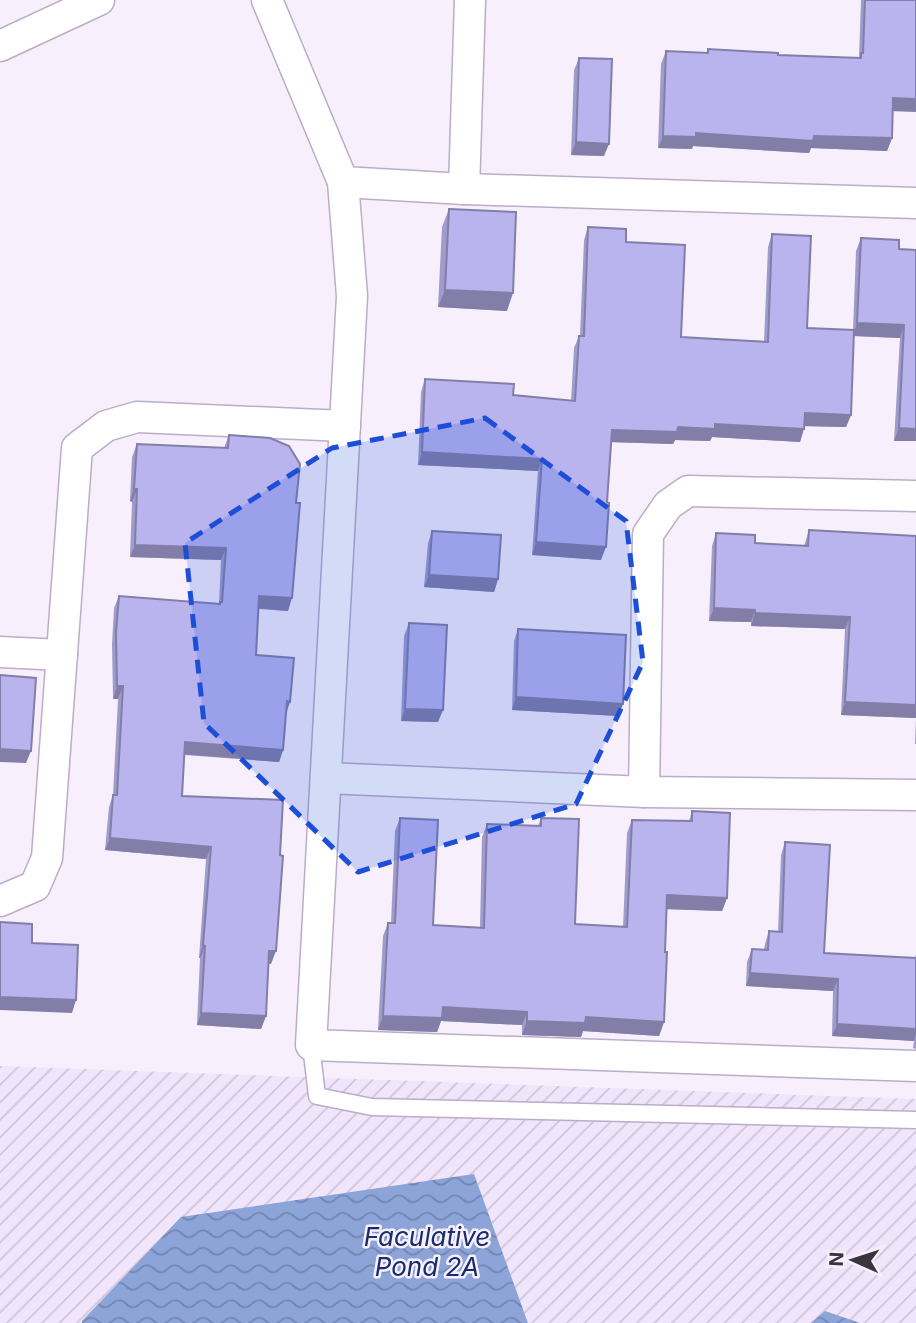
<svg xmlns="http://www.w3.org/2000/svg" width="916" height="1323" viewBox="0 0 916 1323" font-family="Inter,sans-serif">
	<style>
		.industrial { fill: url(#industrial-furrows) }
		.water { fill: url(#water-waves) }
		.lines { fill: none; stroke-linecap: round; stroke-linejoin: round }
		.service-casing { stroke: #bcacc8; stroke-width: 19 }
		.minor-casing { stroke: #bcacc8; stroke-width: 33 }
		.service { stroke: #fff; stroke-width: 16 }
		.minor { stroke: #fff; stroke-width: 30 }
		.wall { fill: #9f9bcd }
		.shaded-wall { fill: #827ea7 }
		.building { fill: #b9b4ee; stroke: #827ea7; stroke-width: 2 }
		.marked { fill: #1d4ed8; fill-opacity: 0.2; stroke: #1d4ed8; stroke-width: 5; stroke-dasharray: 14 9; stroke-linejoin: round }
		.labels { text-anchor: middle; stroke-width: 5; stroke-linejoin: round; paint-order: stroke }
		.water-label { font-size: 26px; font-style: italic; fill: #182d6b; stroke: #f7f0fc }
	</style>
	<defs>
		<pattern id="industrial-furrows" width="10" height="10" patternUnits="userSpaceOnUse" patternTransform="scale(1.75)"><rect width="10" height="10" fill="#f1e5fb"/><path d="M-1 1l2-2M0 10L10 0M9 11l2-2" fill="none" stroke="#cfc5d8"/></pattern>
		<pattern id="water-waves" width="16" height="10" patternUnits="userSpaceOnUse" patternTransform="scale(1.75)"><rect width="16" height="10" fill="#8ca4d8"/><path d="M0 5q4-4 8 0t8 0" fill="none" stroke="#7386b1"/></pattern>
	</defs>
	<rect width="100%" height="100%" fill="#f7f0fc"/>
	<path class="industrial" d="M 0,1066 L 916,1099 L 916,1323 L 0,1323 Z"/>
	<g class="water">
		<path d="M 474,1174 L 528,1323 L 82,1323 L 82,1321 L 181,1217 Z"/>
		<path d="M 825,1311 L 860,1323 L 811,1323 Z"/>
	</g>
	<g class="lines">
		<defs>
			<path id="service" d="M 311,1045 L 317,1096 L 372,1107 L 916,1120"/>
			<g id="minor">
				<path d="M 267,0 L 343,182 L 352,296 L 311,1045 L 916,1066"/>
				<path d="M 0,46 L 99,0"/>
				<path d="M 343,182 L 464,189 L 916,203"/>
				<path d="M 464,189 L 470,0"/>
				<path d="M 0,652 L 62,655"/>
				<path d="M 326,778 L 644,792 L 916,795"/>
				<path d="M 644,792 L 648,534 L 668,505 L 688,491 L 916,496"/>
				<path d="M 0,901 L 35,886 L 47,858 L 77,448 L 106,426 L 137,417 L 345,426"/>
			</g>
		</defs>
		<use href="#service" class="service-casing"/>
		<use href="#minor" class="minor-casing"/>
		<use href="#service" class="service"/>
		<use href="#minor" class="minor"/>
	</g>
	<g class="wall">
		<path d="M 861,0 L 916,0 L 893,111 L 892,138 L 887,151 L 811,148 L 809,153 L 693,146 L 692,149 L 658,148 L 661,64 L 666,51 L 706,53 L 708,49 L 778,55 L 859,58 Z"/>
		<path d="M 579,58 L 604,156 L 571,155 L 574,70 Z"/>
		<path d="M 449,209 L 507,311 L 438,307 L 442,227 Z"/>
		<path d="M 588,227 L 626,242 L 681,337 L 764,341 L 768,247 L 772,234 L 807,328 L 853,330 L 856,251 L 861,238 L 899,249 L 916,441 L 894,441 L 900,338 L 854,336 L 851,415 L 846,427 L 804,426 L 800,442 L 712,437 L 710,441 L 675,440 L 673,444 L 611,442 L 601,560 L 532,555 L 538,471 L 418,465 L 421,392 L 425,379 L 513,395 L 571,401 L 574,348 L 579,336 L 580,336 L 584,240 Z"/>
		<path d="M 229,435 L 296,503 L 288,611 L 259,609 L 256,655 L 286,714 L 283,750 L 279,762 L 184,755 L 182,796 L 283,800 L 271,964 L 269,964 L 266,1016 L 261,1029 L 197,1025 L 200,958 L 199,958 L 206,859 L 105,850 L 109,807 L 113,795 L 118,699 L 113,699 L 112,644 L 114,608 L 119,596 L 219,604 L 221,560 L 130,557 L 132,502 L 130,501 L 132,457 L 137,444 L 224,448 Z"/>
		<path d="M 809,530 L 916,536 L 916,744 L 915,744 L 916,718 L 841,715 L 845,629 L 751,626 L 751,622 L 709,621 L 712,546 L 716,533 L 755,543 L 804,546 Z"/>
		<path d="M 432,531 L 498,579 L 494,592 L 424,587 L 428,543 Z"/>
		<path d="M 409,623 L 438,722 L 401,721 L 404,636 Z"/>
		<path d="M 518,629 L 623,704 L 618,716 L 512,710 L 514,641 Z"/>
		<path d="M 692,811 L 727,898 L 722,911 L 666,909 L 664,1022 L 659,1036 L 583,1031 L 581,1037 L 522,1035 L 522,1025 L 441,1021 L 437,1032 L 378,1030 L 383,936 L 388,923 L 391,923 L 395,831 L 400,818 L 433,925 L 480,927 L 482,837 L 487,824 L 538,826 L 541,818 L 575,924 L 623,927 L 627,833 L 632,820 L 689,821 Z"/>
		<path d="M 785,842 L 824,953 L 915,958 L 916,954 L 916,1049 L 913,1048 L 914,1041 L 832,1036 L 833,991 L 746,986 L 747,962 L 752,949 L 764,950 L 765,944 L 769,931 L 778,932 L 781,855 Z"/>
	</g>
	<g class="shaded-wall">
		<path d="M 893,98 L 916,99 L 916,112 L 889,111 Z"/>
		<path d="M 696,133 L 814,136 L 892,138 L 887,151 L 811,148 L 809,153 L 693,146 L 692,149 L 658,148 L 663,136 Z"/>
		<path d="M 576,142 L 609,144 L 604,156 L 571,155 Z"/>
		<path d="M 445,290 L 513,293 L 507,311 L 438,307 Z"/>
		<path d="M 857,323 L 904,325 L 900,338 L 853,336 Z"/>
		<path d="M 805,413 L 851,415 L 846,427 L 800,426 Z"/>
		<path d="M 715,424 L 804,429 L 800,442 L 712,437 L 710,441 L 675,440 L 673,444 L 607,442 L 612,430 L 678,427 Z"/>
		<path d="M 899,428 L 916,429 L 916,441 L 894,441 Z"/>
		<path d="M 422,452 L 542,459 L 538,471 L 418,465 Z"/>
		<path d="M 134,489 L 137,489 L 132,502 L 130,501 Z"/>
		<path d="M 536,542 L 606,547 L 601,560 L 532,555 Z"/>
		<path d="M 135,545 L 226,548 L 221,560 L 130,557 Z"/>
		<path d="M 429,575 L 498,579 L 494,592 L 424,587 Z"/>
		<path d="M 259,596 L 292,598 L 288,611 L 255,608 Z"/>
		<path d="M 714,608 L 755,610 L 751,622 L 709,621 Z"/>
		<path d="M 755,613 L 850,617 L 845,629 L 751,626 Z"/>
		<path d="M 117,686 L 123,686 L 118,699 L 113,699 Z"/>
		<path d="M 516,697 L 623,704 L 618,716 L 512,710 Z"/>
		<path d="M 287,701 L 290,702 L 286,714 Z"/>
		<path d="M 845,702 L 916,705 L 916,718 L 841,715 Z"/>
		<path d="M 405,709 L 443,710 L 438,722 L 401,721 Z"/>
		<path d="M 185,742 L 283,750 L 279,762 L 181,754 Z"/>
		<path d="M 0,749 L 31,751 L 26,763 L 0,762 Z"/>
		<path d="M 110,838 L 211,847 L 206,859 L 105,850 Z"/>
		<path d="M 667,895 L 727,898 L 722,911 L 662,909 Z"/>
		<path d="M 203,945 L 205,946 L 200,958 L 199,958 Z"/>
		<path d="M 269,951 L 276,951 L 271,964 L 265,963 Z"/>
		<path d="M 750,973 L 838,979 L 833,991 L 746,986 Z"/>
		<path d="M 0,997 L 76,1000 L 72,1013 L 0,1010 Z"/>
		<path d="M 443,1007 L 527,1012 L 522,1025 L 441,1021 L 437,1032 L 378,1030 L 383,1016 Z"/>
		<path d="M 201,1013 L 266,1016 L 261,1029 L 197,1025 Z"/>
		<path d="M 586,1017 L 664,1022 L 659,1036 L 583,1031 L 581,1037 L 522,1035 L 527,1021 Z"/>
		<path d="M 837,1024 L 916,1029 L 916,1034 L 914,1041 L 832,1036 Z"/>
	</g>
	<g class="building">
		<path d="M 865,0 L 916,0 L 916,99 L 893,98 L 892,138 L 814,136 L 813,141 L 696,133 L 696,137 L 663,136 L 666,51 L 708,53 L 708,49 L 778,53 L 778,55 L 861,58 L 861,53 L 863,53 Z"/>
		<path d="M 579,58 L 612,59 L 609,144 L 576,142 Z"/>
		<path d="M 449,209 L 516,212 L 513,293 L 445,290 Z"/>
		<path d="M 588,227 L 626,229 L 626,242 L 685,245 L 681,337 L 768,342 L 772,234 L 811,236 L 807,328 L 854,330 L 851,415 L 805,413 L 804,429 L 715,424 L 715,429 L 678,427 L 677,432 L 612,430 L 607,502 L 609,503 L 606,547 L 536,542 L 542,459 L 422,452 L 425,379 L 514,384 L 513,395 L 575,401 L 579,336 L 584,336 Z"/>
		<path d="M 861,238 L 899,240 L 899,249 L 916,250 L 916,429 L 899,428 L 904,325 L 857,323 Z"/>
		<path d="M 229,435 L 270,438 L 289,446 L 300,464 L 296,503 L 300,503 L 292,598 L 259,596 L 256,655 L 294,658 L 290,702 L 287,701 L 283,750 L 185,742 L 182,796 L 283,800 L 280,855 L 283,856 L 276,951 L 269,951 L 266,1016 L 201,1013 L 205,946 L 203,945 L 211,847 L 110,838 L 113,795 L 117,795 L 123,686 L 117,686 L 116,632 L 119,596 L 220,604 L 220,602 L 222,602 L 226,548 L 135,545 L 137,489 L 134,489 L 137,444 L 228,448 Z"/>
		<path d="M 809,530 L 916,536 L 916,705 L 845,702 L 850,617 L 755,613 L 755,610 L 714,608 L 716,533 L 755,535 L 755,543 L 808,546 Z"/>
		<path d="M 432,531 L 501,535 L 498,579 L 429,575 Z"/>
		<path d="M 409,623 L 447,625 L 443,710 L 405,709 Z"/>
		<path d="M 518,629 L 626,635 L 623,704 L 516,697 Z"/>
		<path d="M 0,675 L 36,678 L 31,751 L 0,749 Z"/>
		<path d="M 692,811 L 730,813 L 727,898 L 667,895 L 665,952 L 667,952 L 664,1022 L 586,1017 L 585,1023 L 527,1021 L 527,1012 L 443,1007 L 442,1018 L 383,1016 L 388,923 L 395,923 L 400,818 L 438,820 L 433,925 L 484,928 L 487,824 L 541,826 L 541,818 L 579,819 L 575,924 L 627,927 L 632,820 L 692,821 Z"/>
		<path d="M 785,842 L 830,845 L 824,953 L 916,958 L 916,1029 L 837,1024 L 838,979 L 750,973 L 752,949 L 768,950 L 769,931 L 782,932 Z"/>
		<path d="M 0,922 L 32,924 L 32,943 L 78,945 L 76,1000 L 0,997 Z"/>
	</g>
	<path class="marked" d="M 485,418 L 626,521 L 643,662 L 576,804 L 358,872 L 204,723 L 185,543 L 332,448 Z"/>
	<g class="labels">
		<g class="water-label">
			<text x="427" y="1246">Faculative<tspan x="427" dy="30">Pond 2A</tspan></text>
		</g>
	</g>
	<g transform="translate(853 1260) rotate(273)" stroke="#f7f0fc" stroke-width="5" paint-order="stroke">
	<path d="M0-5L12 26L0 18L-12 26Z" fill="#3a343f"/>
	<text y="-10" font-size="19" font-weight="bold" text-anchor="middle" fill="#3a343f">N</text>
	</g>
</svg>
